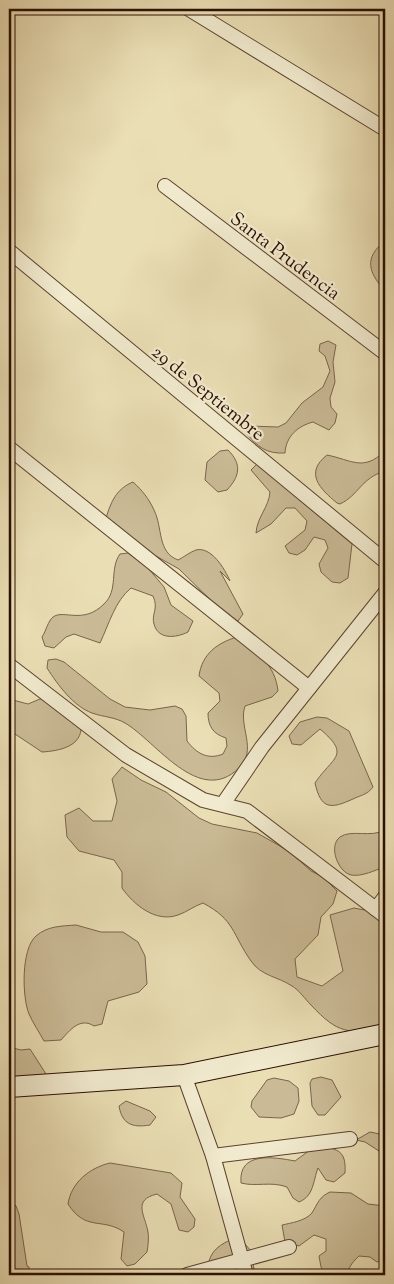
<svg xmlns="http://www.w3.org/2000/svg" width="394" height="1284" viewBox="0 0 394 1284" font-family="'Sorts Mill Goudy',serif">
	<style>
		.green { fill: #cabb96; stroke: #7a644c }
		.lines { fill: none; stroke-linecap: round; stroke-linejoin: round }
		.minor-casing { stroke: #5b422e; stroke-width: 16 }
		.secondary-casing { stroke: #2b0e01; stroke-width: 22 }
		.minor { stroke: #f1eace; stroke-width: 14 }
		.secondary { stroke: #f1eace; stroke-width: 20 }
		.labels { text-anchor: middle; stroke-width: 4.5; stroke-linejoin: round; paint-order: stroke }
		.street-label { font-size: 19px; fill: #2b0e01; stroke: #f1eace }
	</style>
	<rect width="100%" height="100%" fill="#eadeb4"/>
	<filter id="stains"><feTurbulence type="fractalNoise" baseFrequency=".004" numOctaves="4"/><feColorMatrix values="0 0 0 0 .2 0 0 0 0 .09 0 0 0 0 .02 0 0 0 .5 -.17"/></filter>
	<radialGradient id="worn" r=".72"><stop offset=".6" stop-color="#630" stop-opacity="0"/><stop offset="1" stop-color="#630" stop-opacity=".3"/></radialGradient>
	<g class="green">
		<path d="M 385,241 L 385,291 C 369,273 363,258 385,241 Z"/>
		<path d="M 328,341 L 336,345 L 333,362 L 335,382 L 330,398 L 331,407 L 337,414 L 335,423 L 329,430 L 313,422 C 298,426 286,436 285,453 C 266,454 258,447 246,433 L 249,426 L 278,427 L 286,423 L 302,403 L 323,387 L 330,371 L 325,356 L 319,351 L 320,344 Z"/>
		<path d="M 228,450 C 242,464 240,476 227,490 L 218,492 L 205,480 L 207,462 L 220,451 Z"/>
		<path d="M 385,451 L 385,471 C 361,478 359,495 340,504 L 337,503 C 320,489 304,473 327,455 C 352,460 363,472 385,451 Z"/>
		<path d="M 257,464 L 352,544 L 348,578 L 340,583 L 332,582 L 321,572 L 319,564 L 328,548 L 325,540 L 314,537 L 305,550 L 297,555 L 289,553 L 285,546 L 305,530 L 307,521 L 295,508 L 286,508 L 271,524 L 256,533 C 257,517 269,507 270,492 L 251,470 Z"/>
		<path d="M 133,482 C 142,490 149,499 154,510 C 163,528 157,552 178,560 C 184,557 190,552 196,550 C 211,546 225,569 230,581 L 220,571 L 243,614 L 238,621 L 230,619 L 179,569 L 156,556 L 129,546 L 106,518 C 111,502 116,489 133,482 Z"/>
		<path d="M 128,553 L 148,568 L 164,587 L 171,605 L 193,621 L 188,632 C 176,638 158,640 154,624 C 151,614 159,609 153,596 L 131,588 C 115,601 109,624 100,643 L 74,634 L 66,637 L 54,648 L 45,646 L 42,637 C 46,631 48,621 53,617 C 64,609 83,625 104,604 C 119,590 109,569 120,554 Z"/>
		<path d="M 237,637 C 257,652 275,664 278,691 L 272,697 L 245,706 C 238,727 258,749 239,768 C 199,807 156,741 125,723 C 115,717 103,717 92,713 C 73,706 58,685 47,668 L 48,660 L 56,659 L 64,662 L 110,699 L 125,707 L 150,710 L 175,706 L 182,709 L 186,716 L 187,741 C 197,754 208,760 223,754 L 227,746 L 226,738 C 213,734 208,726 208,713 L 220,701 L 219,693 L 199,676 C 202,654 217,643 237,637 Z"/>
		<path d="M 52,697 L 81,725 C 83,747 58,751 42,752 L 9,730 L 9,699 L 28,704 L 40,699 Z"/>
		<path d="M 317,717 L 327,718 L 349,731 L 373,787 C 367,795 361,795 353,799 C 331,809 321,810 315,783 C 332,757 352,756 320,729 L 301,745 L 292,744 L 289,736 L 300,722 Z"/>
		<path d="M 122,767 L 141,780 L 166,792 L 199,818 L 212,824 L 257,833 L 273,842 L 290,852 L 311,871 L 323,877 L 337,891 L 333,904 L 321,917 L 318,935 L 295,959 L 297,977 L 322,986 L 343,971 L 330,915 L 354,908 L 380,913 L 385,922 L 385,1031 C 347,1032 339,1035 311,1005 C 305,999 299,990 292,986 C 279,977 261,976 251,961 C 232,934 235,920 203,903 C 194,906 187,912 178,915 C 156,923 134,905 122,888 L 122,872 L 114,860 L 79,851 L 67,837 L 65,815 L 79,808 L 93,821 L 112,821 L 117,801 L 112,779 Z"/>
		<path d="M 385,830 L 385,867 C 375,870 362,877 351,875 C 338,872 328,846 340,837 C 351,829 371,838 385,830 Z"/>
		<path d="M 76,925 L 101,932 L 123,932 L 138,942 L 145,956 L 147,984 L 139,992 L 108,1001 L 102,1024 L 94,1026 C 80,1017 70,1030 61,1040 L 44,1041 C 39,1032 33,1023 29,1014 C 22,997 21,949 36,936 C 47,926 62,926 76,925 Z"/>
		<path d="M 9,1047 L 21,1050 L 30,1049 L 46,1074 L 41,1081 L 9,1084 Z"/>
		<path d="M 321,1077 L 332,1080 L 341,1097 L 325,1115 L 318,1115 L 312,1106 L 310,1083 L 312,1079 Z"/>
		<path d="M 274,1078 L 289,1081 L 298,1088 L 299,1101 L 294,1114 L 281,1118 L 259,1117 L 251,1107 L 252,1101 L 267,1080 Z"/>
		<path d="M 126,1101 L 150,1111 L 156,1117 L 150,1125 C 132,1128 122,1124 119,1106 Z"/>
		<path d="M 370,1132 L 385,1135 L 385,1155 L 365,1142 L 356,1140 Z"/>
		<path d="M 323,1147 C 341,1149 346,1154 345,1173 L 334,1182 L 326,1180 L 318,1168 C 313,1181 314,1196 299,1202 L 293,1198 L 287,1187 C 271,1181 256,1187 241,1183 C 238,1151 274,1157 295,1161 L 310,1150 Z"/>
		<path d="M 110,1163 L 171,1173 L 182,1183 L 180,1197 L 195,1219 L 194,1227 L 188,1232 L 179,1230 L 171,1204 L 157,1194 C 132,1200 145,1215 148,1232 C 149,1238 148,1246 147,1252 L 135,1264 L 127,1266 L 121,1259 L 124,1232 C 102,1217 86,1232 68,1204 C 71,1183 89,1168 110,1163 Z"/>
		<path d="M 330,1192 L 351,1193 L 368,1204 L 385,1206 L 384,1260 L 377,1262 L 370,1257 L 359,1256 C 341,1272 357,1275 326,1275 L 321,1267 L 319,1256 L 326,1251 L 326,1239 L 314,1235 L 299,1246 L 285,1242 L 282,1225 C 291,1223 305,1221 312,1213 C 318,1203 319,1197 330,1192 Z"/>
		<path d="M 9,1198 L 16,1206 L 19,1214 L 27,1266 L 29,1267 L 29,1275 L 9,1275 Z"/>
		<path d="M 239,1237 L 251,1251 L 255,1275 C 237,1275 220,1277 209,1261 C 213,1247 226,1241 239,1237 Z"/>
	</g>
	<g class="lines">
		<defs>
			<g id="minor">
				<path d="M 189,9 L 385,129"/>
				<path d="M 165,186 L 385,353"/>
				<path d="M 9,251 L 385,561"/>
				<path d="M 9,448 L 309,688"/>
				<path d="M 9,665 L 126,755 L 203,800 L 247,811 L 385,916"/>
				<path d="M 223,804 L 262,747 L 385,593"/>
				<path d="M 376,909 L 385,897"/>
				<path d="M 184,1075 L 213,1156 L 246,1275"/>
				<path d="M 213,1156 L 350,1139"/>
				<path d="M 187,1275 L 289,1247"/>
			</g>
			<path id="secondary" d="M 9,1087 L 184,1075 L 385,1034"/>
		</defs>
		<use href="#minor" class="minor-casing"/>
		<use href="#secondary" class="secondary-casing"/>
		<use href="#minor" class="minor"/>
		<use href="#secondary" class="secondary"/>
	</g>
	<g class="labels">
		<g class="street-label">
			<text transform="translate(286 255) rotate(37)" y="7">Santa Prudencia</text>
			<text transform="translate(209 392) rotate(39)" y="7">29 de Septiembre</text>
		</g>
	</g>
	<rect width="394" height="1284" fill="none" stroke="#eadeb4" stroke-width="30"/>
	<rect x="10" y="10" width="374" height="1264" fill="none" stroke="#2b0e01" stroke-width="2.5"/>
	<rect x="15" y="15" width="364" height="1254" fill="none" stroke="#2b0e01"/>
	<rect width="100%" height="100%" filter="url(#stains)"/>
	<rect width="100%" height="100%" fill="url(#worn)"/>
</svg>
